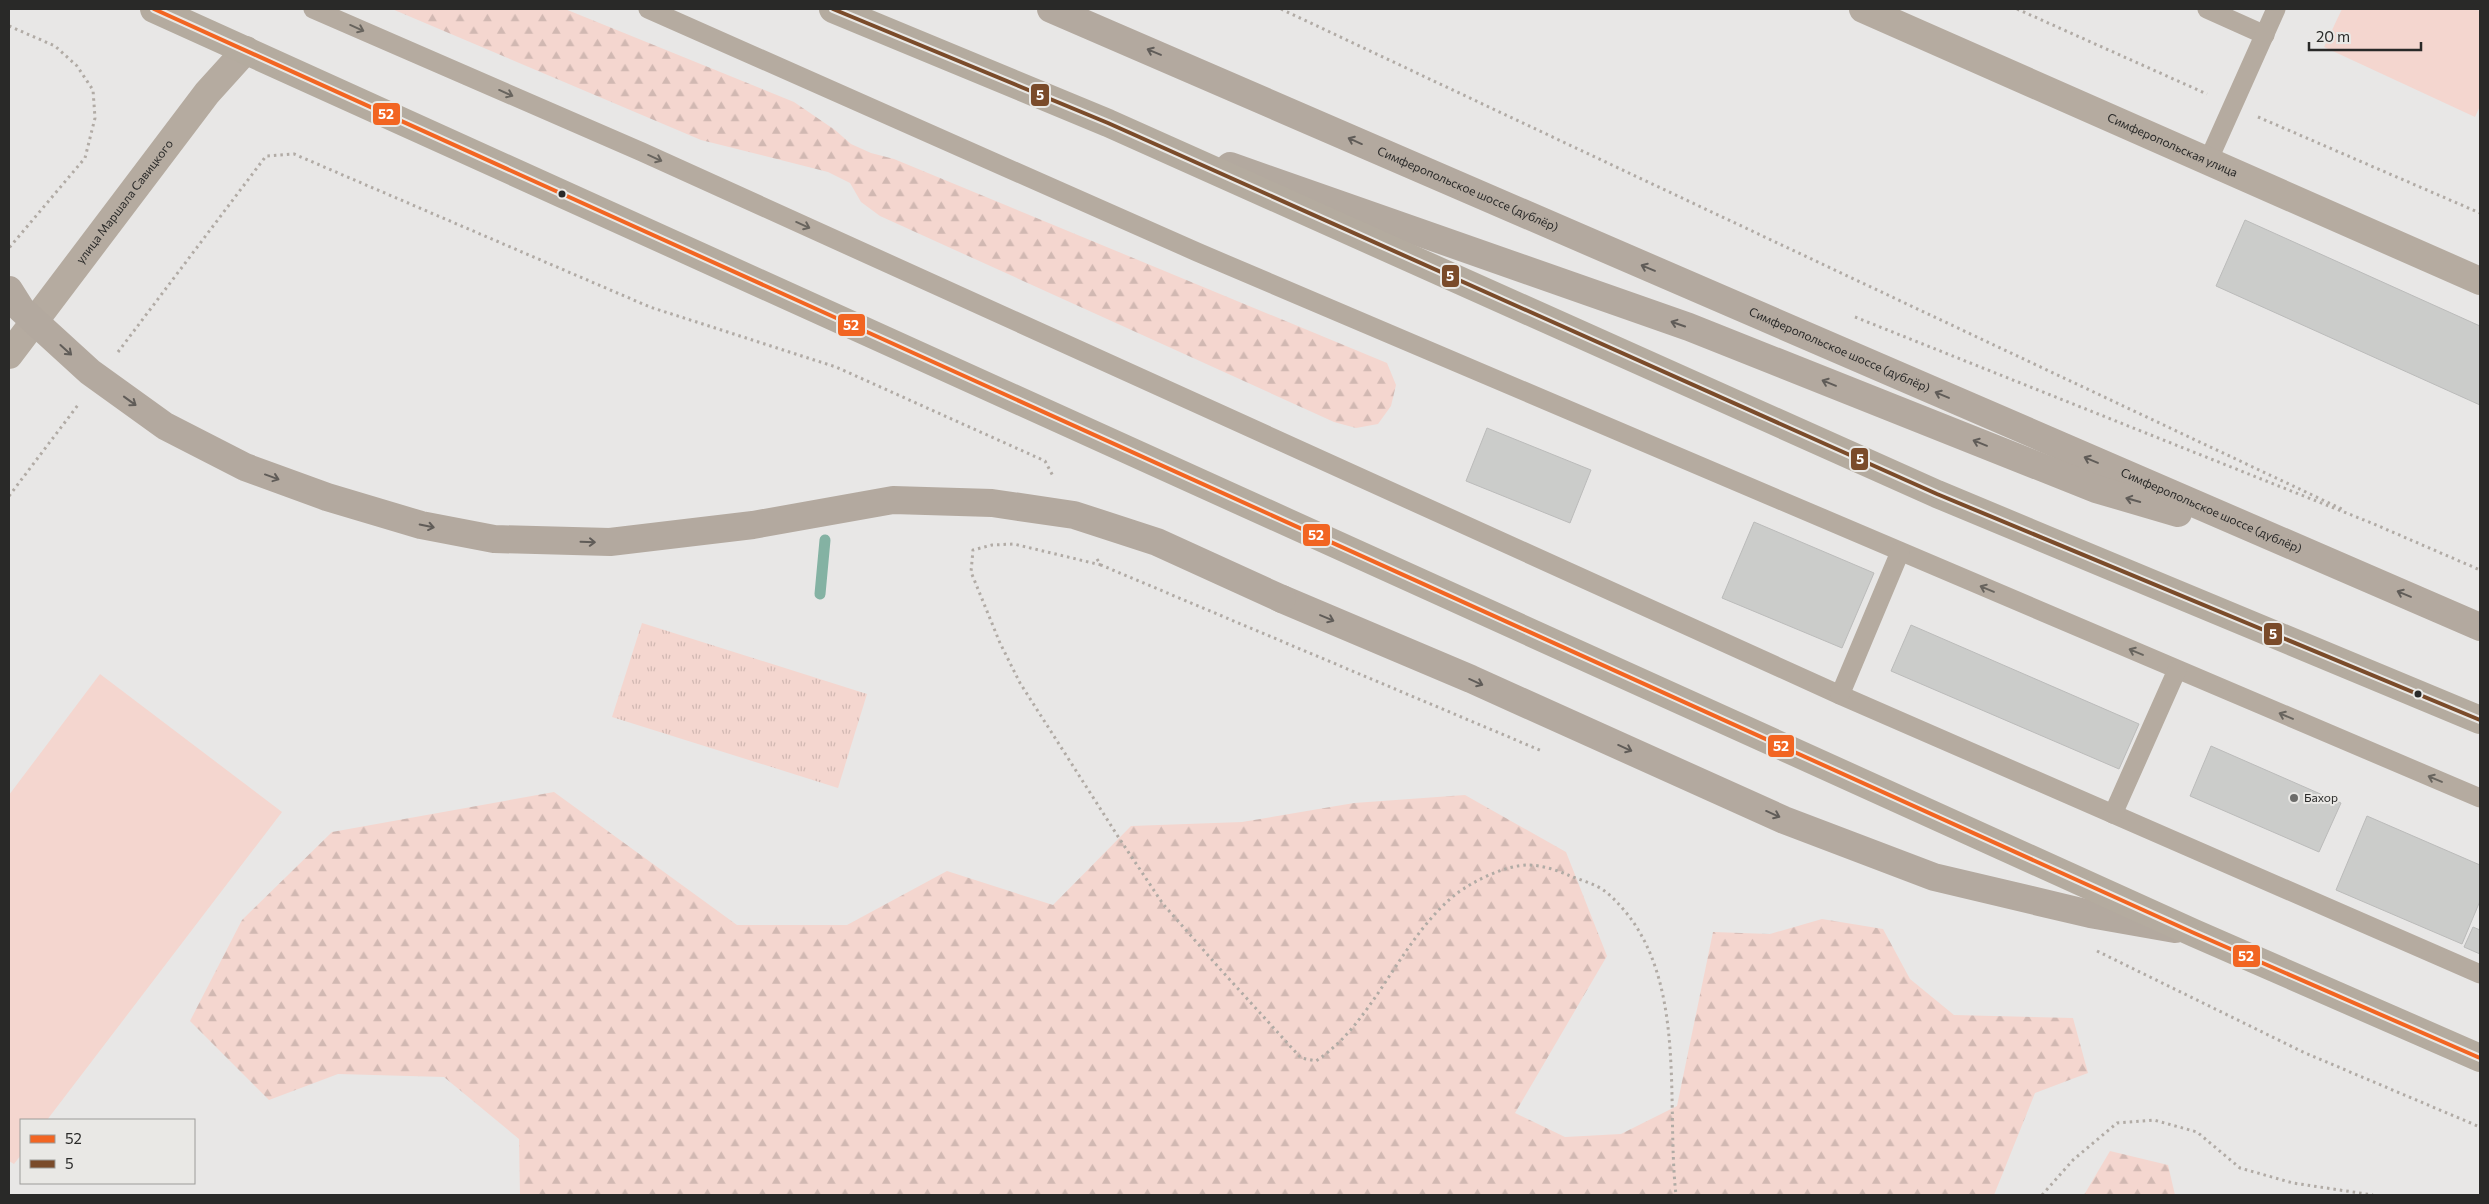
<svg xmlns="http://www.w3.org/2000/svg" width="2489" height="1204" viewBox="0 0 2489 1204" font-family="Commissioner,sans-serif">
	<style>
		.forest { fill: url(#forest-firs) }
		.park { fill: url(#park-tufts) }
		.pitch { fill: #f4d6cf }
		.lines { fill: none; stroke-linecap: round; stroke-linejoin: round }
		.stream { stroke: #84b2a3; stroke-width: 11 }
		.building { fill: #cbccca; stroke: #bbbbba }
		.path { stroke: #b1aba5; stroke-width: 3; stroke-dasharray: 2.5 4; stroke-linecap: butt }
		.service { stroke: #b5aba0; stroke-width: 19 }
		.minor { stroke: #b5aba0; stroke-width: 28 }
		.tertiary { stroke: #b5aba0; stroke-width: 28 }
		.secondary { stroke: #b3a99f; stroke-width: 28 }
		.primary { stroke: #b4ab9f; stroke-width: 28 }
		.secondary-bridge { stroke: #b3a99f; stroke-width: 28 }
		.bus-1-casing { stroke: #e9e8e5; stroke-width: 8 }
		.bus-2-casing { stroke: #e9e8e5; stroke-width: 8 }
		.bus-1 { stroke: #f26522; stroke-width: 4 }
		.bus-2 { stroke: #7a4b2a; stroke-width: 4 }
		.oneway { stroke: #68645e }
		.oneway2 { stroke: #605c58 }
		.bus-dot { fill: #292928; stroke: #e9e8e5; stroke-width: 2 }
		.poi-dot { fill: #6c6c6a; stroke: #e9e8e5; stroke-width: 2 }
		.labels { text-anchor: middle; stroke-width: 4; stroke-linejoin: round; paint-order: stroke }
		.street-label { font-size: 12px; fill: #292928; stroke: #e9e8e5 }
		.poi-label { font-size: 12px; fill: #292928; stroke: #e9e8e5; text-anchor: start }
		.line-badge { stroke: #e9e8e5; stroke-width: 2 }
		.badge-label { font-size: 14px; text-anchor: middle; font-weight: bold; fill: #fff }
	</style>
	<defs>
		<pattern id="forest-firs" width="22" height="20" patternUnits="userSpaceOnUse" patternTransform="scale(1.25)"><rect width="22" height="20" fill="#f4d6cf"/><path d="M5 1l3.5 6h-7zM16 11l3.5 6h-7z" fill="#d1b8b2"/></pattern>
		<pattern id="park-tufts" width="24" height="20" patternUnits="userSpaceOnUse" patternTransform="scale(1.25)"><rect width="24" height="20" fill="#f4d6cf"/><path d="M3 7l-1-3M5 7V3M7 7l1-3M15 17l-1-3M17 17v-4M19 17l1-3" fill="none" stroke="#d1b8b2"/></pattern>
	</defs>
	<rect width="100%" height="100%" fill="#e8e7e6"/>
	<g class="forest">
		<path d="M 392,9 L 565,9 L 794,102 L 835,130 L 851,144 L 871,153 L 894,159 L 1387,363 L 1396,385 L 1391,406 L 1378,424 L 1356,428 L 1334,422 L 880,216 L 861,202 L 850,183 L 828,172 L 701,140 Z"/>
		<path d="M 554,792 L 737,925 L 847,925 L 947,871 L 1053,905 L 1131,826 L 1242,822 L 1354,803 L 1465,795 L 1566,852 L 1607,956 L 1515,1113 L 1565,1137 L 1621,1134 L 1677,1106 L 1713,932 L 1770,934 L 1822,919 L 1883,929 L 1910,979 L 1954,1015 L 2073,1018 L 2088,1073 L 2035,1093 L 1994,1195 L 520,1195 L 519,1139 L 444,1077 L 338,1074 L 269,1100 L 190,1021 L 242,920 L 332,832 Z"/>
		<path d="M 2110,1151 L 2168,1165 L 2175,1195 L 2084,1195 Z"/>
	</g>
	<path class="park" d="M 642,623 L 867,694 L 838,788 L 612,717 Z"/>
	<g class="pitch">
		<path d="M 2342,9 L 2474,9 L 2480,11 L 2480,106 L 2475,117 L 2324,47 Z"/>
		<path d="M 100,674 L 282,812 L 47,1120 L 21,1120 L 21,1155 L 14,1164 L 9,1161 L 9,795 Z"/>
	</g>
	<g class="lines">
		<path class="stream" d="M 820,594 L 825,540"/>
	</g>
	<g class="building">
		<path d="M 2245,220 L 2480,326 L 2480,405 L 2216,286 Z"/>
		<path d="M 1487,428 L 1591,470 L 1570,523 L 1466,481 Z"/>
		<path d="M 1754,522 L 1874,573 L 1842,648 L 1722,598 Z"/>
		<path d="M 1911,625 L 2139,724 L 2119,769 L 1891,671 Z"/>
		<path d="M 2211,746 L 2341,803 L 2319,852 L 2190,796 Z"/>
		<path d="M 2367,816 L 2480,865 L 2480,901 L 2462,944 L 2336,890 Z"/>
		<path d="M 2473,927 L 2480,930 L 2480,954 L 2464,947 Z"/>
	</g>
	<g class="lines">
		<g class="path">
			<path d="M 1281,9 L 2344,510"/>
			<path d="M 2017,9 L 2207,94"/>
			<path d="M 9,26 L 55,46 L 77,66 L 93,90 L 95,118 L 85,158 L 9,248"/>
			<path d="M 2258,117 L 2480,213"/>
			<path d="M 1855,317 L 2374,524 L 2480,570"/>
			<path d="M 118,352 L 266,156 L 294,154 L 650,307 L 836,367 L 1045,461 L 1054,478"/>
			<path d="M 9,496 L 78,405"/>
			<path d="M 1097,559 L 1101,565 L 1542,751"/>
			<path d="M 1101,565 L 1014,544 L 992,545 L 973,550 L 971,572 L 1000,643 L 1020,683 L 1119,838 L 1163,904 L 1221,970 L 1301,1058 L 1316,1061 C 1374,1023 1400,939 1456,894 C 1473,881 1506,865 1528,865 C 1541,865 1557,870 1568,875 C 1580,880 1596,884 1606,892 C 1691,964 1665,1098 1676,1195"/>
			<path d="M 2097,951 L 2303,1052 L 2480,1127"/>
			<path d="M 2042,1195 L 2073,1160 L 2117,1123 L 2154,1120 L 2197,1132 L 2240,1168 L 2293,1183 L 2373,1195"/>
		</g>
		<g class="service">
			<path d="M 313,9 L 642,152 L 1840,695 L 2480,974"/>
			<path d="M 648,9 L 1197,252 L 2480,798"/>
			<path d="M 2207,9 L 2265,35"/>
			<path d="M 2208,161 L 2276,9"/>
			<path d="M 1840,695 L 1900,552"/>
			<path d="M 2113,814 L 2177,670"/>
		</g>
		<path class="minor" id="s1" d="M 1863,9 L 2480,281"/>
		<path class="tertiary" id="s2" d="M 9,355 L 207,93 L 246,50"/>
		<g class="secondary">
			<path id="s3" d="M 1051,9 L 2480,627"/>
			<path d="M 1230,166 L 1689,327 L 2096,489 L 2178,513"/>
			<path d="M 1282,599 L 1471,679 L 1784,820 L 1934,877 L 2090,914 L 2175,929"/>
		</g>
		<g class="primary">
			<path d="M 154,9 L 2194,933 L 2480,1058"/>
			<path d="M 833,9 L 1108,123 L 1937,494 L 2480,720"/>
		</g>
		<path class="secondary-bridge" d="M 9,290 L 21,309 L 90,372 L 165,426 L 245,467 L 327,497 L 421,525 L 494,539 L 610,542 L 753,525 L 893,500 L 992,503 L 1074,515 L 1157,542 L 1282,599"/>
		<defs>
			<path id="bus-1" d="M 154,9 L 2194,933 L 2480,1058"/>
			<path id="bus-2" d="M 833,9 L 1108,123 L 1937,494 L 2480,720"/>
		</defs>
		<use href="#bus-1" class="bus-1-casing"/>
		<use href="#bus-2" class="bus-2-casing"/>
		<use href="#bus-1" class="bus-1"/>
		<use href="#bus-2" class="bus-2"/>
	</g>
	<defs><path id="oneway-shaft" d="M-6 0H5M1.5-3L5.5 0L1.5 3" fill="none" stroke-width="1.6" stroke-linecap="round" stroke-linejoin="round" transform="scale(1.25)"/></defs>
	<g class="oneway">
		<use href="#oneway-shaft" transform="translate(357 28) rotate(24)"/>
		<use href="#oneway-shaft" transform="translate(506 93) rotate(24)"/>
		<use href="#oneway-shaft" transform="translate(655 158) rotate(24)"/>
		<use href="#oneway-shaft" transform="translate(803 225) rotate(24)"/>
		<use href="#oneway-shaft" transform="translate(1987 589) rotate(-157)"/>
		<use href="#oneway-shaft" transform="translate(2136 652) rotate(-157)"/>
		<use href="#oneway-shaft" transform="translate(2286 716) rotate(-157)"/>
		<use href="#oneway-shaft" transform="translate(2435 779) rotate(-157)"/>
	</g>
	<g class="oneway2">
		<use href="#oneway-shaft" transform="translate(1154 52) rotate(-157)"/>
		<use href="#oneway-shaft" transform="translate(1355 141) rotate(-156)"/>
		<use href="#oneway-shaft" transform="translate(1648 268) rotate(-157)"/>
		<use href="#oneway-shaft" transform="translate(1678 324) rotate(-161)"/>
		<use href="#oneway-shaft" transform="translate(66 350) rotate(42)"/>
		<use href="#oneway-shaft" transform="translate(1829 383) rotate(-158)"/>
		<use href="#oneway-shaft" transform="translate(1942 395) rotate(-157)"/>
		<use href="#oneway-shaft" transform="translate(130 401) rotate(36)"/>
		<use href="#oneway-shaft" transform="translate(1980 443) rotate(-158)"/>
		<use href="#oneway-shaft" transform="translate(2091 460) rotate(-157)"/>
		<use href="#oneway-shaft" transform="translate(272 477) rotate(20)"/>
		<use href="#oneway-shaft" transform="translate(2133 500) rotate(-164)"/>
		<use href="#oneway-shaft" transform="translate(427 526) rotate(12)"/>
		<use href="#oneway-shaft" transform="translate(588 542) rotate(2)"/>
		<use href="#oneway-shaft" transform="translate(2404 594) rotate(-157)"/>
		<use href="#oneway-shaft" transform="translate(1327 618) rotate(23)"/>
		<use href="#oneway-shaft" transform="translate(1476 682) rotate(24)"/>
		<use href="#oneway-shaft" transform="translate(1625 748) rotate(24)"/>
		<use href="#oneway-shaft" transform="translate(1773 814) rotate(24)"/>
	</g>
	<g class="bus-dot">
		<circle cx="562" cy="194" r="4.5"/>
		<circle cx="2418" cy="694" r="4.5"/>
	</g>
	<circle class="poi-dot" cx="2294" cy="798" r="5"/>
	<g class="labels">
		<g class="street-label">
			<text dy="4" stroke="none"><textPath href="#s1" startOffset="338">Симферопольская улица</textPath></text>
			<text dy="4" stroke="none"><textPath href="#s3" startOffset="454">Симферопольское шоссе (дублёр)</textPath></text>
			<text dy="4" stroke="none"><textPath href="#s2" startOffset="192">улица Маршала Савицкого</textPath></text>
			<text dy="4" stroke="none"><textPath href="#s3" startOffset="859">Симферопольское шоссе (дублёр)</textPath></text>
			<text dy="4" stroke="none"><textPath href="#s3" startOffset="1264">Симферопольское шоссе (дублёр)</textPath></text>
		</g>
		<g class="poi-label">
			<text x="2304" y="802">Бахор</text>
		</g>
	</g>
	<g class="line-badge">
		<rect x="1030" y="83" width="20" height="24" rx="5" fill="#7a4b2a"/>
		<rect x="372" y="102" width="29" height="24" rx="5" fill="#f26522"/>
		<rect x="1441" y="264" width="19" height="24" rx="5" fill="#7a4b2a"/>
		<rect x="837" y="313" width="29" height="24" rx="5" fill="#f26522"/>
		<rect x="1850" y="447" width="19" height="24" rx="5" fill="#7a4b2a"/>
		<rect x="1302" y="523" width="29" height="24" rx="5" fill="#f26522"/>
		<rect x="2263" y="622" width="20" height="24" rx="5" fill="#7a4b2a"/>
		<rect x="1767" y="734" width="28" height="24" rx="5" fill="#f26522"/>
		<rect x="2232" y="944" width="29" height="24" rx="5" fill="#f26522"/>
	</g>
	<g class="badge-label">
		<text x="1040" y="100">5</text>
		<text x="386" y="119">52</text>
		<text x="1450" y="281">5</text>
		<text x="851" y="330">52</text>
		<text x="1860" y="464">5</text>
		<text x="1316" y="540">52</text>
		<text x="2273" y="639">5</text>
		<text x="1781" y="751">52</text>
		<text x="2246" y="961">52</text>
	</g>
	<rect width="2489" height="1204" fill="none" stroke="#292928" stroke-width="20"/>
	<rect x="20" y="1119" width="175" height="65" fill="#e9e8e5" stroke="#9c9c99"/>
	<rect x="30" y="1135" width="25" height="8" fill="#f26522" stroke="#9c9c99"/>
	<text x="65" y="1144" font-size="15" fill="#292928">52</text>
	<rect x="30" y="1160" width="25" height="8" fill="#7a4b2a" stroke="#9c9c99"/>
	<text x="65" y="1169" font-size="15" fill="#292928">5</text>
	<path d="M2309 42v8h112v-8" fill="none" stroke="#292928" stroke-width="2.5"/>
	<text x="2316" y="42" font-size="15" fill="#292928" stroke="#e9e8e5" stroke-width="4" paint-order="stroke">20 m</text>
</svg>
